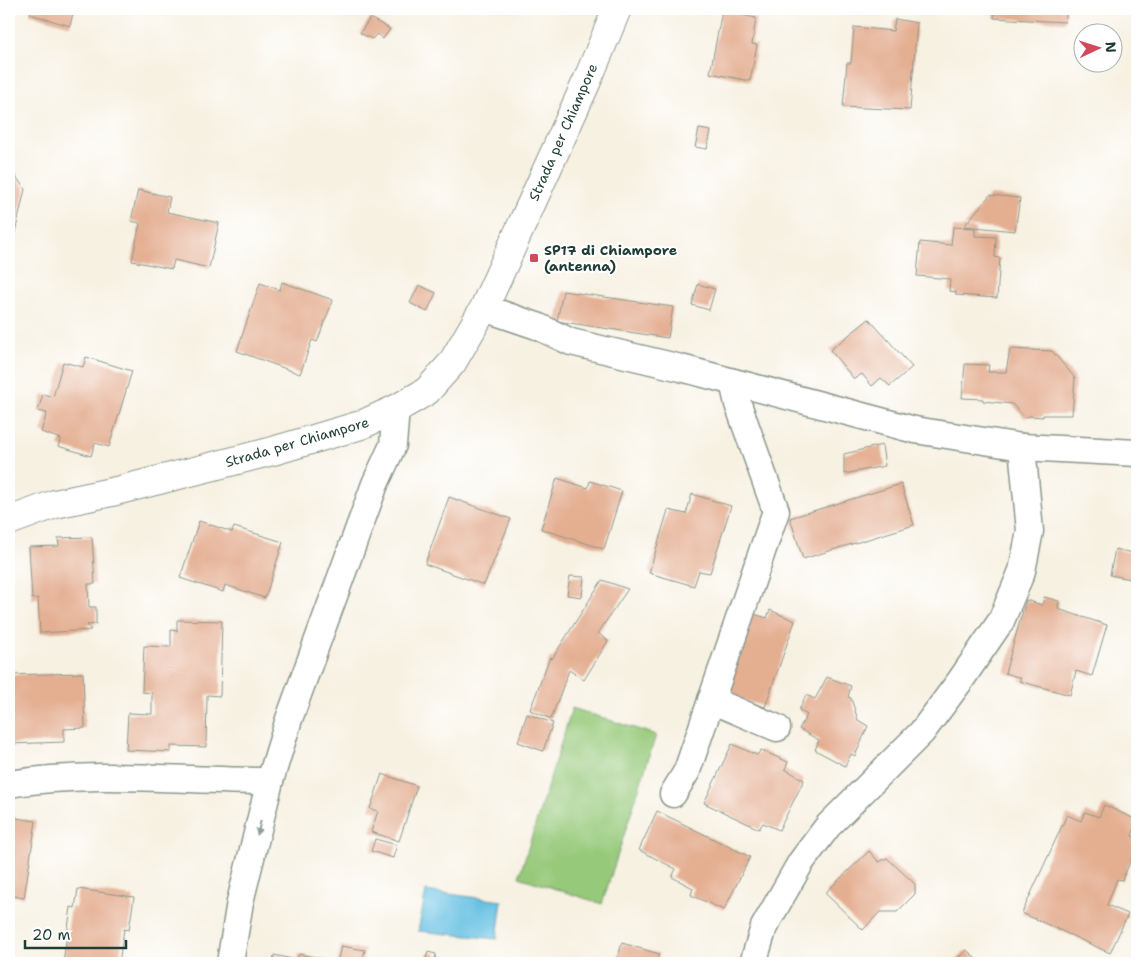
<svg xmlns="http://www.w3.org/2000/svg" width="1146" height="972" viewBox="0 0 1146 972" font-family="'Shantell Sans',sans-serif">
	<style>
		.green { fill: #96c979; stroke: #5a8356 }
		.water { fill: #64bfe2; stroke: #427e8b }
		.building { fill: #e4ae91 }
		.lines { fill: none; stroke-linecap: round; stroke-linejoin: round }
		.minor-casing { stroke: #8b978b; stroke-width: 29 }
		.tertiary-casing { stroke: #8b978b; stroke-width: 30 }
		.minor { stroke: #fff; stroke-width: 26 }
		.tertiary { stroke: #fff; stroke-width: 28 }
		.oneway { fill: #8f9e9a }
		.poi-dot { fill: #d1495b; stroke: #fff; stroke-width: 2 }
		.labels { text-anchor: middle; stroke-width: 4; stroke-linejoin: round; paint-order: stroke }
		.street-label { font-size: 14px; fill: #1f3d34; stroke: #fff }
		.poi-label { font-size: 14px; font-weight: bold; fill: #1f3d34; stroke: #fff; text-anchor: start }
	</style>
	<rect width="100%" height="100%" fill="#fff"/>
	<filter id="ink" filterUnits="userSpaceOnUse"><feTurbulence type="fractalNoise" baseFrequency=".02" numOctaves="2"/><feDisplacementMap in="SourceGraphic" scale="10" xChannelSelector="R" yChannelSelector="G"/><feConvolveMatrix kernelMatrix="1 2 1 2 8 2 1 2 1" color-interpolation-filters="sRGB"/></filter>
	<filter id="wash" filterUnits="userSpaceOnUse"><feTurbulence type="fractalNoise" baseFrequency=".0096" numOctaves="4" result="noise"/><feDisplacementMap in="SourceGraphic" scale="20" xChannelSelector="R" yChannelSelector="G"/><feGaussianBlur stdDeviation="1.12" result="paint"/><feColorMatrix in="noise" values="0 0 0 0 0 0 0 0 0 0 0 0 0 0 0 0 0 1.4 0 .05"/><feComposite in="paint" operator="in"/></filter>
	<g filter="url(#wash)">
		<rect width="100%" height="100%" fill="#f7f1e2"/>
		<path class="green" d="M 572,708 L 656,735 L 602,904 L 519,877 Z"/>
		<path class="water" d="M 426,891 L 502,901 L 497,939 L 418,931 Z"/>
		<g id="blocks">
			<g class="building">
				<path d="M 32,9 L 74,9 L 70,26 L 30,14 Z"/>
				<path d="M 995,9 L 1067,9 L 1065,22 L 994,18 Z"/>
				<path d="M 722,11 L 756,18 L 752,44 L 757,45 L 750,81 L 710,73 Z"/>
				<path d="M 370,18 L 390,29 L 383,39 L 377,34 L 372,39 L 360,33 Z"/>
				<path d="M 895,19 L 917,23 L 910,110 L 843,107 L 847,63 L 851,63 L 854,27 L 893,31 Z"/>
				<path d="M 699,129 L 711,131 L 707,149 L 695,147 Z"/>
				<path d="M 9,173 L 14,174 L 25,189 L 13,242 L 9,241 Z"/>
				<path d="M 138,190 L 170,197 L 167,212 L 219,223 L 209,268 L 174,260 L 172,269 L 132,261 L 140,223 L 131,221 Z"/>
				<path d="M 990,195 L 1020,198 L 1015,231 L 964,226 Z"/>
				<path d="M 953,227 L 975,228 L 975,236 L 996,237 L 995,257 L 1000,258 L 997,298 L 956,295 L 956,292 L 949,291 L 950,279 L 917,276 L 920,242 L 951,245 Z"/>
				<path d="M 282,282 L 333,300 L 317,342 L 312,340 L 300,374 L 237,351 L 260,283 L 280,290 Z"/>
				<path d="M 698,284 L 715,289 L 709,310 L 692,305 Z"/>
				<path d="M 419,285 L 436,293 L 427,312 L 410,303 Z"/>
				<path d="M 563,291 L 673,307 L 668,338 L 557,321 Z"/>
				<path d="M 869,319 L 912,367 L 890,386 L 881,378 L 872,386 L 862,374 L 854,379 L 830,350 Z"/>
				<path d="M 1010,349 L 1052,351 L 1075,378 L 1072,415 L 1043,415 L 1043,417 L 1029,416 L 1025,418 L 1012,404 L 983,401 L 983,399 L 962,398 L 965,364 L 989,365 L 988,372 L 1006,372 Z"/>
				<path d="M 86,357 L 132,371 L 109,447 L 95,443 L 91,456 L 58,446 L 61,439 L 41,432 L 47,413 L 38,411 L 43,394 L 53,397 L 63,362 L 83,367 Z"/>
				<path d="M 882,445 L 885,466 L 844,474 L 844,454 Z"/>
				<path d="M 557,478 L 588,488 L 590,481 L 622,491 L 604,549 L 541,529 Z"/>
				<path d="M 901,484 L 914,525 L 803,559 L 790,518 Z"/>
				<path d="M 692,494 L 731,506 L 710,573 L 699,571 L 694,586 L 649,573 L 668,510 L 686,514 Z"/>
				<path d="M 449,497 L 511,519 L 484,585 L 425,564 Z"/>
				<path d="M 199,521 L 232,532 L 234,527 L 283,542 L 265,598 L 225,585 L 223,592 L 180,578 Z"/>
				<path d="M 92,537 L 95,584 L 88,584 L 89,607 L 96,607 L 96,624 L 87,625 L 91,630 L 40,633 L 38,598 L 32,599 L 29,547 L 59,546 L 58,538 Z"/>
				<path d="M 1115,549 L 1137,554 L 1136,580 L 1110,575 Z"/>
				<path d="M 570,576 L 584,577 L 582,597 L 567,595 Z"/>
				<path d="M 602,580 L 628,589 L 598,633 L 608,641 L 584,680 L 569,670 L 551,719 L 530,710 L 550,657 L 552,659 Z"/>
				<path d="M 1044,597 L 1059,601 L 1058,609 L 1107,625 L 1092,676 L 1076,671 L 1070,695 L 1019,681 L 1021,678 L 1005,673 L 1026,600 L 1042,605 Z"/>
				<path d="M 770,610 L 795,621 L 765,707 L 718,692 L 747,612 L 767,618 Z"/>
				<path d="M 177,620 L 222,621 L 220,696 L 207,695 L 206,747 L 171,746 L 171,752 L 126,750 L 128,713 L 152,714 L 152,693 L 142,692 L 144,646 L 171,647 L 171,630 L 177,631 Z"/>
				<path d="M 83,673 L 85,728 L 64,729 L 64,742 L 11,744 L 9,675 Z"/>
				<path d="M 827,677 L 851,686 L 848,697 L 851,698 L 858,720 L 868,726 L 855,756 L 851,754 L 845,766 L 815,750 L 819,740 L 799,729 L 807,715 L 799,710 L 806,695 L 815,699 Z"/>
				<path d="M 527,714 L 553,723 L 543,751 L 518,742 Z"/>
				<path d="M 732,744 L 757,755 L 761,750 L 788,762 L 785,769 L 804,780 L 779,830 L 763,823 L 759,829 L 704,803 Z"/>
				<path d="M 382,774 L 417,786 L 399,841 L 371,832 L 378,811 L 370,809 Z"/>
				<path d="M 1104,805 L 1137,820 L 1132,836 L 1137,838 L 1137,847 L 1122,880 L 1117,879 L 1107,905 L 1128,914 L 1110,953 L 1022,913 L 1067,815 L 1081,821 L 1085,812 L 1099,817 Z"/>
				<path d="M 657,811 L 750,857 L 724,910 L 691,895 L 693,888 L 672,877 L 676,869 L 639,850 Z"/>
				<path d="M 9,817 L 36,821 L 24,898 L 9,895 Z"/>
				<path d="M 375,839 L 397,845 L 393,858 L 371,851 Z"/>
				<path d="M 869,851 L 879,862 L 887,858 L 915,884 L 915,894 L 897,912 L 880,912 L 863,930 L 825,893 Z"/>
				<path d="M 78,889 L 134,897 L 129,930 L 124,929 L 119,963 L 63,963 L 71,907 L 75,908 Z"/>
				<path d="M 622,943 L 659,954 L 656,963 L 616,963 Z"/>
				<path d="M 341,946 L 365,950 L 362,963 L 337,963 Z"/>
				<path d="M 967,950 L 980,963 L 952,963 Z"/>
				<path d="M 428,952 L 436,954 L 434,963 L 415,963 L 416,960 L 425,962 Z"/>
				<path d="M 299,954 L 336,962 L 336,963 L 273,963 L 274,955 L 297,960 Z"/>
			</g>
		</g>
	</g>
	<g filter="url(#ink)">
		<use href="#blocks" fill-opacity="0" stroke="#8b978b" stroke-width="1"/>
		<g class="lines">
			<defs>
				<g id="minor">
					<path d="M 484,308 L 537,326 L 571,342 L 681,368 L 915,430 L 1022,447 L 1137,453"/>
					<path d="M 711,700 L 777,728"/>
					<path d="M 9,784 C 95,770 183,781 270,781"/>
					<path d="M 673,794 L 687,771 L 776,511 L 738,404 L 733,382"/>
					<path d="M 230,963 L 240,902 L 270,781 L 289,719 L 375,484 L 393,445 L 396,409"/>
					<path d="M 753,963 L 764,927 L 801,862 L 828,826 L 922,732 L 960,681 L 1001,621 L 1022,571 L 1030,531 L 1022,447"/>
				</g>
				<path id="tertiary" d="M 9,521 L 55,504 L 116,491 L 273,451 L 361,425 L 396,409 L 427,391 L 452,363 L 484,308 L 587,81 L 617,9"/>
			</defs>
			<use href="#minor" class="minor-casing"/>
			<use href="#tertiary" class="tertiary-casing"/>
			<use href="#minor" class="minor"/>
			<use href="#tertiary" class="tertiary"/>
		</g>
		<defs><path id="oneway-solid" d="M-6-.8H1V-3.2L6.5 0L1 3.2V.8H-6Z" transform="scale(1.25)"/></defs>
		<use class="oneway" href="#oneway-solid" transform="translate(259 828) rotate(104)"/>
	</g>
	<rect class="poi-dot" x="529" y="253" width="10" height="10" rx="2.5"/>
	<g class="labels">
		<g class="street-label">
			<text transform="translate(563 132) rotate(-66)" y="5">Strada per Chiampore</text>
			<text transform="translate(297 442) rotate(-16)" y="5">Strada per Chiampore</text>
		</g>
		<g class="poi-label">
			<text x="544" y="255">SP17 di Chiampore<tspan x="544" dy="16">(antenna)</tspan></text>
		</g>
	</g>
	<rect width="1146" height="972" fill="none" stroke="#fff" stroke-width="30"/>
	<g transform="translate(1098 48) rotate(86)"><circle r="24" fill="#ffffff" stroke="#a5b1ae"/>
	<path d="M0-4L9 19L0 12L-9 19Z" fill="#d1495b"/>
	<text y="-8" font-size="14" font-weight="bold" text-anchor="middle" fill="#1f3d34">N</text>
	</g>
	<path d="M25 940v8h101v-8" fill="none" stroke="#1f3d34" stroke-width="2.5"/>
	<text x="32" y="940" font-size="15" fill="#1f3d34" stroke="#ffffff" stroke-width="4" paint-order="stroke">20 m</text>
</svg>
